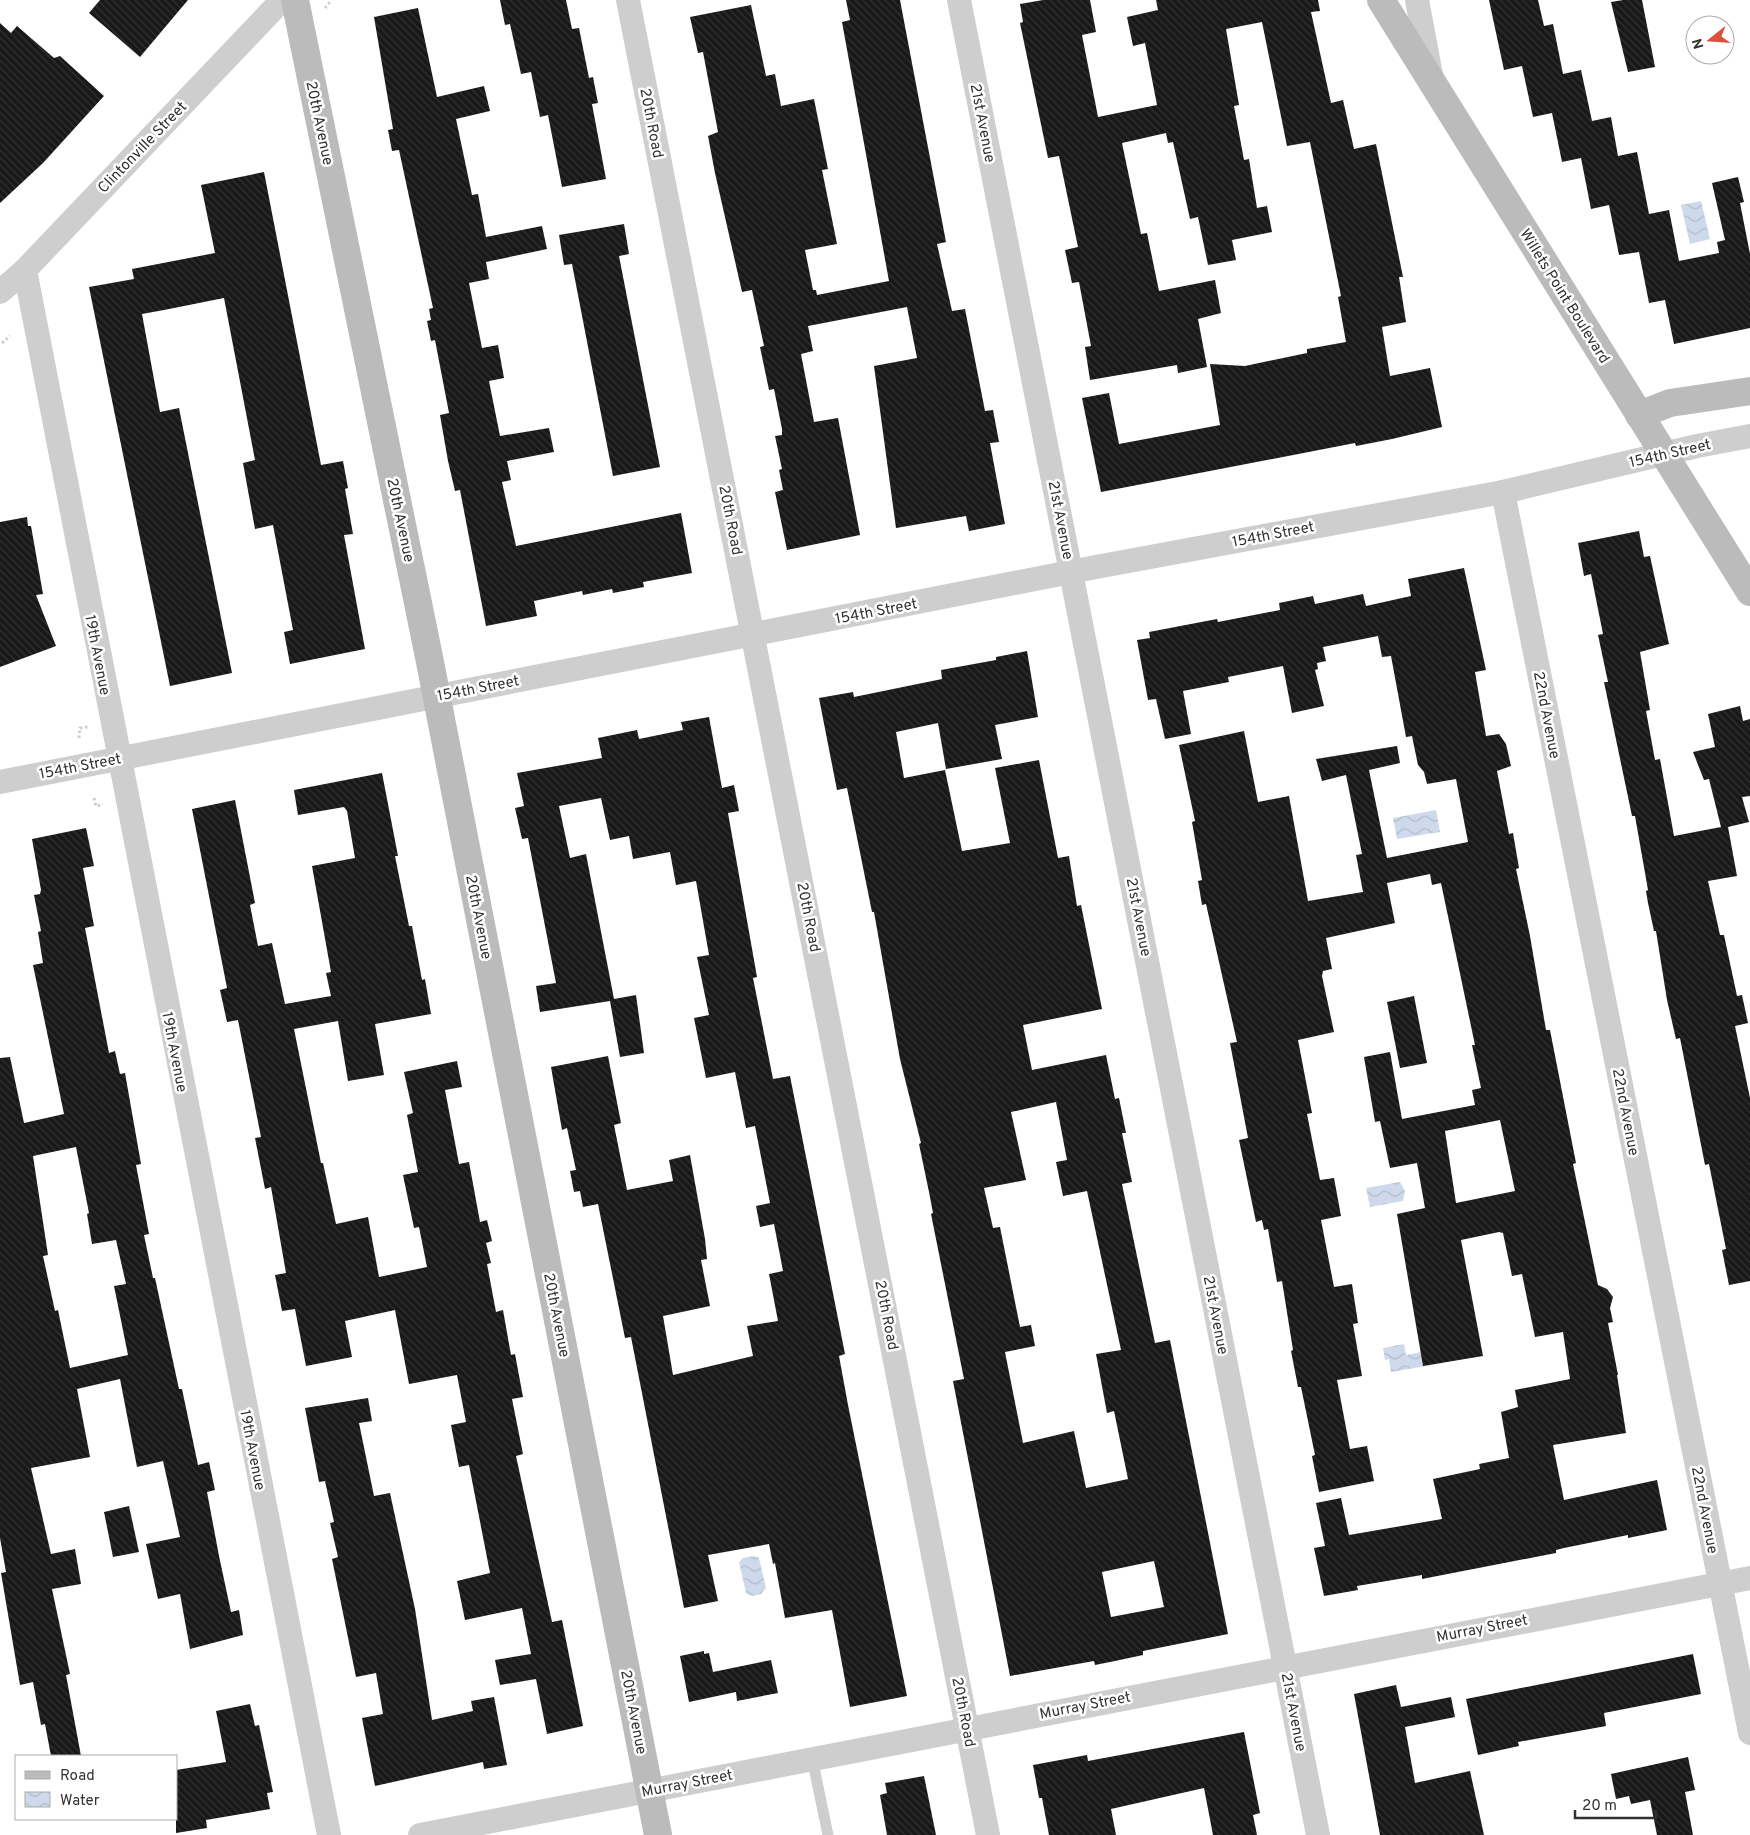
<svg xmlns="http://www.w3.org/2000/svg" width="1750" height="1835" viewBox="0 0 1750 1835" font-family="Overpass,sans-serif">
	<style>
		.water { fill: url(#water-waves) }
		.building { fill: url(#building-back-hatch); fill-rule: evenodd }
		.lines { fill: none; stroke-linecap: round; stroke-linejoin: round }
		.path { stroke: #cecece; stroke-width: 3; stroke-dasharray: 2.5 2.5; stroke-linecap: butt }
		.lane { stroke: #cecece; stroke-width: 11 }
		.street { stroke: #cecece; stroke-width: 24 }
		.secondary { stroke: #bbb; stroke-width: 28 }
		.labels { text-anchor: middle; stroke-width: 5; stroke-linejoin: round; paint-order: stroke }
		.street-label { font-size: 15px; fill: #313131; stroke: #fff }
	</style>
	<defs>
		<pattern id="water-waves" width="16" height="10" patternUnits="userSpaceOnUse" patternTransform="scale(1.25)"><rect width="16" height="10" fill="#cedaeb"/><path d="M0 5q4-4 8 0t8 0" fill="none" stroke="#b1bcca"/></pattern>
		<pattern id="building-back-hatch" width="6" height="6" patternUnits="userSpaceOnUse" patternTransform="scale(1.25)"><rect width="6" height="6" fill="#181818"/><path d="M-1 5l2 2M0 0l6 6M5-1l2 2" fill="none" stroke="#313131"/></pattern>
	</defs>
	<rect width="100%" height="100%" fill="#fff"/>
	<g class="water">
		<path d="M 1701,201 L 1710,239 L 1690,244 L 1681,205 Z"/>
		<path d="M 1436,810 L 1440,832 L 1397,839 L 1393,818 Z"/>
		<path d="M 1400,1182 L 1405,1191 L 1403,1201 L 1370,1207 L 1366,1188 Z"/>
		<path d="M 1404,1344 L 1406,1355 L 1441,1348 L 1443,1363 L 1391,1372 L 1389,1359 L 1385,1360 L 1383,1348 Z"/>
		<path d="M 754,1556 L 759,1558 L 766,1588 L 761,1594 L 752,1596 L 746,1593 L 739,1562 L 743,1558 Z"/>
	</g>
	<g class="building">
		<path d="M 100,0 L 188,0 L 140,57 L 89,13 Z"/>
		<path d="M 500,0 L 566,0 L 572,29 L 579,28 L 589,78 L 593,77 L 598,103 L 592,104 L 606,179 L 562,187 L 548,115 L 540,117 L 531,72 L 521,74 L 510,24 L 505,25 Z"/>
		<path d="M 846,0 L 900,0 L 946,242 L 937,244 L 952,311 L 965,309 L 985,411 L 993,410 L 999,442 L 990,443 L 1005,524 L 969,531 L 966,516 L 896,528 L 874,366 L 917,358 L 907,307 L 808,326 L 813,351 L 801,354 L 814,422 L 838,418 L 860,535 L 787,550 L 775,492 L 783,490 L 779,470 L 782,469 L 775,436 L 782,435 L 782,429 L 774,389 L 769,390 L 760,347 L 764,346 L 752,290 L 742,292 L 715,173 L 708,136 L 718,132 L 703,52 L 698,53 L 690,17 L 751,5 L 766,76 L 775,74 L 781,106 L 814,99 L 828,169 L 822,170 L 837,244 L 805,250 L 813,290 L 816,290 L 817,295 L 889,281 L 842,22 L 850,20 Z"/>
		<path d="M 1043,0 L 1090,0 L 1096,32 L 1082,35 L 1098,117 L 1157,105 L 1145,43 L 1133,46 L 1127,17 L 1158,10 L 1156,0 L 1318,0 L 1320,11 L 1311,12 L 1331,103 L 1343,100 L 1354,149 L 1376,144 L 1403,277 L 1399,277 L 1406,322 L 1382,327 L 1390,376 L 1430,368 L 1442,427 L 1392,439 L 1356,446 L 1355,443 L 1101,492 L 1082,398 L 1109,393 L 1119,444 L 1220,425 L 1210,364 L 1245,366 L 1307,353 L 1307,349 L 1346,342 L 1338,297 L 1341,296 L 1310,142 L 1287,146 L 1262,22 L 1226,29 L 1239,105 L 1234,106 L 1244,160 L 1249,159 L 1257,208 L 1267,206 L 1272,232 L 1232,240 L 1236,260 L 1208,265 L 1198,217 L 1190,219 L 1173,142 L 1168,143 L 1166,133 L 1122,143 L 1141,234 L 1147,233 L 1159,291 L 1215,280 L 1221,313 L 1198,319 L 1207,367 L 1178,373 L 1177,365 L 1090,380 L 1085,347 L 1091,346 L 1079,282 L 1072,283 L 1065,250 L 1078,247 L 1059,156 L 1048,158 L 1020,23 L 1023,22 L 1020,4 Z"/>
		<path d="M 1489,0 L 1538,0 L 1544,26 L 1553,24 L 1563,74 L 1581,70 L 1592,121 L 1611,117 L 1618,156 L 1637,152 L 1649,214 L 1669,210 L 1679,261 L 1719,253 L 1717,242 L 1725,240 L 1712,183 L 1738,177 L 1744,202 L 1740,203 L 1750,254 L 1750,328 L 1674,344 L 1665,300 L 1649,303 L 1639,252 L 1619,255 L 1609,205 L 1591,209 L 1581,158 L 1562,162 L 1552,113 L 1533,117 L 1522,66 L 1504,70 Z"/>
		<path d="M 1623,0 L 1642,0 L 1655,67 L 1628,72 L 1611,2 Z"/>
		<path d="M 418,8 L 437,97 L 484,86 L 490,111 L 456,119 L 472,195 L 478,194 L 486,237 L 542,226 L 547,249 L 486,262 L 489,279 L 469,283 L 482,348 L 498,345 L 504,378 L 489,381 L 500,436 L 549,428 L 554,452 L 507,461 L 511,480 L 502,482 L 516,546 L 681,513 L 692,573 L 643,582 L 644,587 L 613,593 L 612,589 L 583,595 L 582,591 L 534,601 L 537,616 L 486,626 L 460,490 L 455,491 L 448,461 L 440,415 L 449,413 L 435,340 L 431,341 L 427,321 L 431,320 L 429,309 L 433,308 L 399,150 L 392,151 L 388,130 L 393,129 L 374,17 Z"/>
		<path d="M 0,23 L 11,33 L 17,26 L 54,58 L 60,56 L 104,96 L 43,163 L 0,203 Z"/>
		<path d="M 264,172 L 321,465 L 343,461 L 348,488 L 345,489 L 353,534 L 344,535 L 365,649 L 290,664 L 284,632 L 293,630 L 273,525 L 255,529 L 243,463 L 255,460 L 224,298 L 164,310 L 142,314 L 160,412 L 179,408 L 232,673 L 170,686 L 89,287 L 134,279 L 132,269 L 215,253 L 201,185 Z"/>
		<path d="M 624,224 L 629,254 L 619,256 L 660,467 L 613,476 L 572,264 L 564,265 L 559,235 Z"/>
		<path d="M 27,517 L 28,526 L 31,526 L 43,594 L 36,595 L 56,646 L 0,667 L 0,522 Z"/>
		<path d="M 1639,531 L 1644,557 L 1650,556 L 1669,644 L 1640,652 L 1650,710 L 1646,711 L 1655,760 L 1660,759 L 1674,836 L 1721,827 L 1709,779 L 1704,780 L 1693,752 L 1715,747 L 1708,714 L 1740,706 L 1743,721 L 1750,719 L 1750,796 L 1742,797 L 1749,822 L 1728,827 L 1737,876 L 1708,881 L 1720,935 L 1724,935 L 1737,996 L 1742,995 L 1748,1023 L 1735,1026 L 1750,1098 L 1750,1281 L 1729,1285 L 1722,1250 L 1726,1249 L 1709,1164 L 1705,1165 L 1680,1038 L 1676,1039 L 1667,1000 L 1656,931 L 1654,931 L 1648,903 L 1646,891 L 1648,890 L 1635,816 L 1632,816 L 1604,682 L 1608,682 L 1598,635 L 1603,634 L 1591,574 L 1584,576 L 1578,543 Z"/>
		<path d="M 1464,568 L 1486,670 L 1475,672 L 1486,736 L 1499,734 L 1506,744 L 1511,766 L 1497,771 L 1509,834 L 1513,833 L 1519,868 L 1516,869 L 1530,936 L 1546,1030 L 1550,1030 L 1576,1163 L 1573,1164 L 1598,1285 L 1607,1289 L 1613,1297 L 1610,1308 L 1613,1322 L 1608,1323 L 1618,1375 L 1617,1375 L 1626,1433 L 1553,1445 L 1564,1500 L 1657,1480 L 1667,1530 L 1628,1538 L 1628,1535 L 1564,1548 L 1556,1550 L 1556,1553 L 1422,1579 L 1422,1575 L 1357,1586 L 1358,1590 L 1324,1596 L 1314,1548 L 1325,1546 L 1316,1503 L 1341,1498 L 1349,1535 L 1442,1519 L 1433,1479 L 1480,1469 L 1479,1464 L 1509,1458 L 1501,1412 L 1518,1407 L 1515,1390 L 1570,1379 L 1563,1332 L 1535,1337 L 1522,1274 L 1512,1276 L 1503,1233 L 1499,1232 L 1461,1240 L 1483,1356 L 1423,1366 L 1397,1214 L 1425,1208 L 1417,1163 L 1390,1168 L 1380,1121 L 1375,1122 L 1364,1057 L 1390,1052 L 1402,1119 L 1475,1105 L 1472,1090 L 1481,1088 L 1472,1045 L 1475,1045 L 1441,883 L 1432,885 L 1430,874 L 1387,883 L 1395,923 L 1326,938 L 1332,969 L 1323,971 L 1322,976 L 1334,1032 L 1298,1040 L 1312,1113 L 1307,1114 L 1320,1180 L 1334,1178 L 1341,1216 L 1321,1220 L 1334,1287 L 1352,1284 L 1358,1323 L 1353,1324 L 1362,1376 L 1337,1380 L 1350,1449 L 1367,1446 L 1374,1481 L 1319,1492 L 1312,1456 L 1315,1455 L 1301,1387 L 1298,1387 L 1291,1351 L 1293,1350 L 1282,1281 L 1277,1282 L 1268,1229 L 1264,1230 L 1262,1220 L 1256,1222 L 1239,1140 L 1248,1138 L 1230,1043 L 1237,1042 L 1206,904 L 1202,905 L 1198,881 L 1202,880 L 1192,822 L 1195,821 L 1179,745 L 1244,731 L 1258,802 L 1289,796 L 1308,901 L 1363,892 L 1356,855 L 1362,854 L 1346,775 L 1322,781 L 1316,759 L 1397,746 L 1400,763 L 1369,770 L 1387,858 L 1468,842 L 1456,779 L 1427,784 L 1424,772 L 1418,765 L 1412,736 L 1406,737 L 1391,656 L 1382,657 L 1378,636 L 1323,647 L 1326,661 L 1317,663 L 1318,669 L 1315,670 L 1324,706 L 1292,713 L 1283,666 L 1228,677 L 1229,682 L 1183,691 L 1191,734 L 1165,739 L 1156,699 L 1148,700 L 1137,640 L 1150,638 L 1149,632 L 1217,619 L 1218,622 L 1280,610 L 1279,603 L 1313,596 L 1315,604 L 1363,594 L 1366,606 L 1411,596 L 1408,579 ZM 1500,1120 L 1515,1191 L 1456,1203 L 1445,1131 Z"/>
		<path d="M 1027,651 L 1038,717 L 995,725 L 1002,759 L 946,769 L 938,723 L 896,732 L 904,778 L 945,770 L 962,851 L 1010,843 L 995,768 L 1039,760 L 1058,858 L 1069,856 L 1077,906 L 1081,905 L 1102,1009 L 1023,1025 L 1032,1070 L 1106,1055 L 1115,1099 L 1119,1098 L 1126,1133 L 1122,1133 L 1132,1182 L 1122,1184 L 1155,1343 L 1170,1340 L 1228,1634 L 1143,1651 L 1143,1655 L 1115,1661 L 1095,1665 L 1094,1661 L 1010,1676 L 953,1381 L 964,1379 L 931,1214 L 933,1213 L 929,1192 L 919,1144 L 921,1143 L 900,1059 L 874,912 L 872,912 L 847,788 L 837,790 L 819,698 L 853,692 L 854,697 L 942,679 L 941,670 L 996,660 L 996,657 ZM 1056,1102 L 1067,1160 L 1056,1162 L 1063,1196 L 1087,1191 L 1121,1350 L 1096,1354 L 1107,1413 L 1114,1411 L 1128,1479 L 1086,1488 L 1074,1431 L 1023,1443 L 1005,1352 L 1035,1346 L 1031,1325 L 1020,1327 L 1000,1227 L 993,1228 L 984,1188 L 1026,1180 L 1011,1112 ZM 1154,1561 L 1164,1607 L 1111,1617 L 1102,1572 Z"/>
		<path d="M 709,717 L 722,788 L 734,785 L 739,811 L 728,813 L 757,977 L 753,978 L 773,1079 L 790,1076 L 845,1354 L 839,1356 L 848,1405 L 907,1696 L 850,1707 L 832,1610 L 785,1618 L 775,1563 L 773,1564 L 769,1544 L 708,1555 L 718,1601 L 684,1608 L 631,1337 L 625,1338 L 598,1204 L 583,1207 L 580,1191 L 574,1192 L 570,1171 L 576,1170 L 567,1128 L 562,1130 L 551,1067 L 608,1056 L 621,1123 L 614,1125 L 627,1190 L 673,1181 L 669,1160 L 690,1155 L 705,1239 L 707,1259 L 701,1260 L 710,1306 L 663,1316 L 673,1375 L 753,1356 L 747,1326 L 778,1321 L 769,1274 L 783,1271 L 774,1224 L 760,1227 L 756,1206 L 770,1203 L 755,1126 L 746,1128 L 735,1072 L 706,1078 L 694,1018 L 709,1015 L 697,957 L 709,955 L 696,881 L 676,885 L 670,852 L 633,859 L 629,836 L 610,840 L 601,798 L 559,806 L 570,858 L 586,854 L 614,999 L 636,995 L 644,1053 L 620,1057 L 610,1001 L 540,1012 L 536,986 L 556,983 L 528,838 L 522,839 L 515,808 L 524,806 L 517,773 L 602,758 L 598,738 L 637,730 L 639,739 L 683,730 L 681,722 Z"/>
		<path d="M 382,773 L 398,856 L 395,856 L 409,926 L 412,926 L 422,980 L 425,979 L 431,1014 L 375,1024 L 384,1075 L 348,1081 L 338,1021 L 294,1029 L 321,1163 L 323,1163 L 336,1224 L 368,1217 L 379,1277 L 427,1267 L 419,1227 L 414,1228 L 403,1175 L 418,1172 L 407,1115 L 413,1113 L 404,1072 L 457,1061 L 462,1087 L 445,1090 L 459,1164 L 469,1162 L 480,1222 L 487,1220 L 492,1241 L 486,1243 L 491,1263 L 487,1264 L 496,1312 L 503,1310 L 511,1355 L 515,1354 L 523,1397 L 512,1399 L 523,1454 L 516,1456 L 552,1622 L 562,1620 L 583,1726 L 547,1734 L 536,1679 L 500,1685 L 495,1660 L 531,1654 L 522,1608 L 465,1620 L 457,1581 L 490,1573 L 469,1465 L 459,1467 L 451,1425 L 466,1422 L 457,1375 L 409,1384 L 395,1310 L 345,1321 L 352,1357 L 306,1366 L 295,1309 L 282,1311 L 275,1275 L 286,1273 L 271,1187 L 265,1189 L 255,1138 L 261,1137 L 238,1020 L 227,1022 L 220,990 L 227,988 L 192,809 L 235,800 L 255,903 L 250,905 L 258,946 L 272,943 L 285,1004 L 331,996 L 326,973 L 331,972 L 312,866 L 355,858 L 347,811 L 344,807 L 298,815 L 294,790 Z"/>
		<path d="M 86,828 L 94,866 L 83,868 L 94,926 L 85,928 L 109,1053 L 115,1051 L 120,1074 L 125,1073 L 141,1164 L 136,1165 L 149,1234 L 144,1235 L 153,1278 L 155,1278 L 179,1389 L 182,1389 L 198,1465 L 209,1462 L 215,1490 L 207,1492 L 219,1556 L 231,1612 L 239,1610 L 243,1635 L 190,1649 L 180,1594 L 158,1599 L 146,1544 L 180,1537 L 163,1461 L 137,1467 L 120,1379 L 77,1389 L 90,1457 L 31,1468 L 51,1554 L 75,1549 L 81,1584 L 52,1589 L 70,1674 L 66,1675 L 81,1756 L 51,1756 L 45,1724 L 41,1725 L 33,1682 L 20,1685 L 1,1573 L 6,1572 L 0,1538 L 0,1058 L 10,1057 L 24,1123 L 64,1114 L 33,965 L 43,963 L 38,932 L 41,931 L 34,895 L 40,894 L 41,890 L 32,839 ZM 76,1147 L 89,1213 L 87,1214 L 92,1244 L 116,1240 L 126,1284 L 114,1286 L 128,1355 L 70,1368 L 58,1310 L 55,1311 L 43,1256 L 48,1255 L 33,1156 Z"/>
		<path d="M 1414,996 L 1427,1063 L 1400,1068 L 1387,1002 Z"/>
		<path d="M 368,1398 L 372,1421 L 359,1423 L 374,1496 L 390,1493 L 415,1609 L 432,1720 L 473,1711 L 471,1701 L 494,1697 L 507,1765 L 484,1769 L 483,1762 L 375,1786 L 362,1718 L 383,1714 L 376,1673 L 356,1677 L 332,1559 L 338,1557 L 330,1523 L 334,1522 L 325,1481 L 319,1482 L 305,1408 Z"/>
		<path d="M 129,1506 L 139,1552 L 113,1557 L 104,1512 Z"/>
		<path d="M 704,1651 L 704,1654 L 709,1653 L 713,1672 L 771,1660 L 778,1693 L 737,1701 L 736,1692 L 689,1702 L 680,1656 Z"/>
		<path d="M 1693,1654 L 1701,1694 L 1604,1713 L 1606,1726 L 1518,1742 L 1519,1746 L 1478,1755 L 1466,1699 Z"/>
		<path d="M 1396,1685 L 1401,1707 L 1451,1697 L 1455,1717 L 1405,1727 L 1415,1783 L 1470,1771 L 1484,1835 L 1380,1835 L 1354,1694 Z"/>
		<path d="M 250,1704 L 255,1726 L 259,1725 L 273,1792 L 267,1793 L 270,1809 L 206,1820 L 207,1828 L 176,1833 L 176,1770 L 226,1762 L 216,1711 Z"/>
		<path d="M 1244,1732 L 1260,1813 L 1253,1815 L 1257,1835 L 1213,1835 L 1204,1788 L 1111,1809 L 1116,1835 L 1049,1835 L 1042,1798 L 1039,1798 L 1033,1765 L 1087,1755 L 1088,1761 Z"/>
		<path d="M 1688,1757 L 1695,1790 L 1685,1792 L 1693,1835 L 1657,1835 L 1650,1800 L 1631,1804 L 1629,1796 L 1616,1799 L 1611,1774 Z"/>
		<path d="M 924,1776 L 936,1835 L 887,1835 L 880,1795 L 887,1793 L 885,1783 Z"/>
	</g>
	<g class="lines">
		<g class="path">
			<path d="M 325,8 L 330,2 L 329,0"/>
			<path d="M 2,343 L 10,336"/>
			<path d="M 79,738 L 80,728 L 88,727"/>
			<path d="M 94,798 L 96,806 L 103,805"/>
		</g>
		<path class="lane" d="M 812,1758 L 828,1835"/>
		<g class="street">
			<path d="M 628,0 L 988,1835"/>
			<path d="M 959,0 L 1318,1835"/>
			<path d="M 1417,0 L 1431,75"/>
			<path d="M 25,270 L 329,1835"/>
			<path d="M 0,292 L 25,270 L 282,0"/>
			<path d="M 1503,492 L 1750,1733"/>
			<path d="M 0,782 L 1096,567 L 1503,492 L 1697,446 L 1750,436"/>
			<path d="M 420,1835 L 1750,1578"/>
		</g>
		<g class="secondary">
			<path d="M 295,0 L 429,657 L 658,1835"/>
			<path d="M 1381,0 L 1750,592"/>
			<path d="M 1639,415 L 1670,403 L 1750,391"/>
		</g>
	</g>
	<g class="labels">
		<g class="street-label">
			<text transform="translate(320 123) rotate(78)" y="5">20th Avenue</text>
			<text transform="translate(652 123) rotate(79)" y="5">20th Road</text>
			<text transform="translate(983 123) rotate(79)" y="5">21st Avenue</text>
			<text transform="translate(142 147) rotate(-46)" y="5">Clintonville Street</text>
			<text transform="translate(1565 296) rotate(58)" y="5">Willets Point Boulevard</text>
			<text transform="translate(1670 453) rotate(-13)" y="5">154th Street</text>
			<text transform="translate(401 520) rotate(78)" y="5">20th Avenue</text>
			<text transform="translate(731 520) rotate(79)" y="5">20th Road</text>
			<text transform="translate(1061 520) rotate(79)" y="5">21st Avenue</text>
			<text transform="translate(1273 534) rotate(-11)" y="5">154th Street</text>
			<text transform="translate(876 611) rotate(-11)" y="5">154th Street</text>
			<text transform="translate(98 655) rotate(79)" y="5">19th Avenue</text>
			<text transform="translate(478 688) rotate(-11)" y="5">154th Street</text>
			<text transform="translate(1547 715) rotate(79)" y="5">22nd Avenue</text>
			<text transform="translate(80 766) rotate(-11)" y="5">154th Street</text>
			<text transform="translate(479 917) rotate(79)" y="5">20th Avenue</text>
			<text transform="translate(809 917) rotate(79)" y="5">20th Road</text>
			<text transform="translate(1139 917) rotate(79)" y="5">21st Avenue</text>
			<text transform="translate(175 1052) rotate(79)" y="5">19th Avenue</text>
			<text transform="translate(1626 1112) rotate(79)" y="5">22nd Avenue</text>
			<text transform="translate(557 1315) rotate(79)" y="5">20th Avenue</text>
			<text transform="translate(887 1315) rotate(79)" y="5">20th Road</text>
			<text transform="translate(1216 1315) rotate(79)" y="5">21st Avenue</text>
			<text transform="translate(253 1450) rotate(79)" y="5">19th Avenue</text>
			<text transform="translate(1705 1510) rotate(79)" y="5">22nd Avenue</text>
			<text transform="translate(1482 1628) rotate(-11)" y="5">Murray Street</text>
			<text transform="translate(1085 1705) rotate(-11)" y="5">Murray Street</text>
			<text transform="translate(634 1712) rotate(79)" y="5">20th Avenue</text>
			<text transform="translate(964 1712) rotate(79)" y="5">20th Road</text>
			<text transform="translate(1294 1712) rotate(79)" y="5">21st Avenue</text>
			<text transform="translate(687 1783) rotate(-11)" y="5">Murray Street</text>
		</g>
	</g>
	<rect x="15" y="1755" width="162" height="65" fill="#ffffff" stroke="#adadad"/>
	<rect x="25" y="1771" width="25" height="8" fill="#bbbbbb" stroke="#adadad"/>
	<text x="60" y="1780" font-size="15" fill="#313131">Road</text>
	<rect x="25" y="1792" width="25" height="15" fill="url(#water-waves)" stroke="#adadad"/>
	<text x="60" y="1805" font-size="15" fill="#313131">Water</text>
	<g transform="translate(1710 40) rotate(253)"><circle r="24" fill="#ffffff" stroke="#adadad"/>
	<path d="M0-4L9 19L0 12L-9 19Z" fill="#db5140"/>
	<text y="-8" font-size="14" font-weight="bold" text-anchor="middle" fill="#313131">N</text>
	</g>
	<path d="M1575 1810v8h81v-8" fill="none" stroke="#313131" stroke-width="2.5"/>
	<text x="1582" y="1810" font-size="15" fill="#313131" stroke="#ffffff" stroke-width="4" paint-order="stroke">20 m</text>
</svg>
